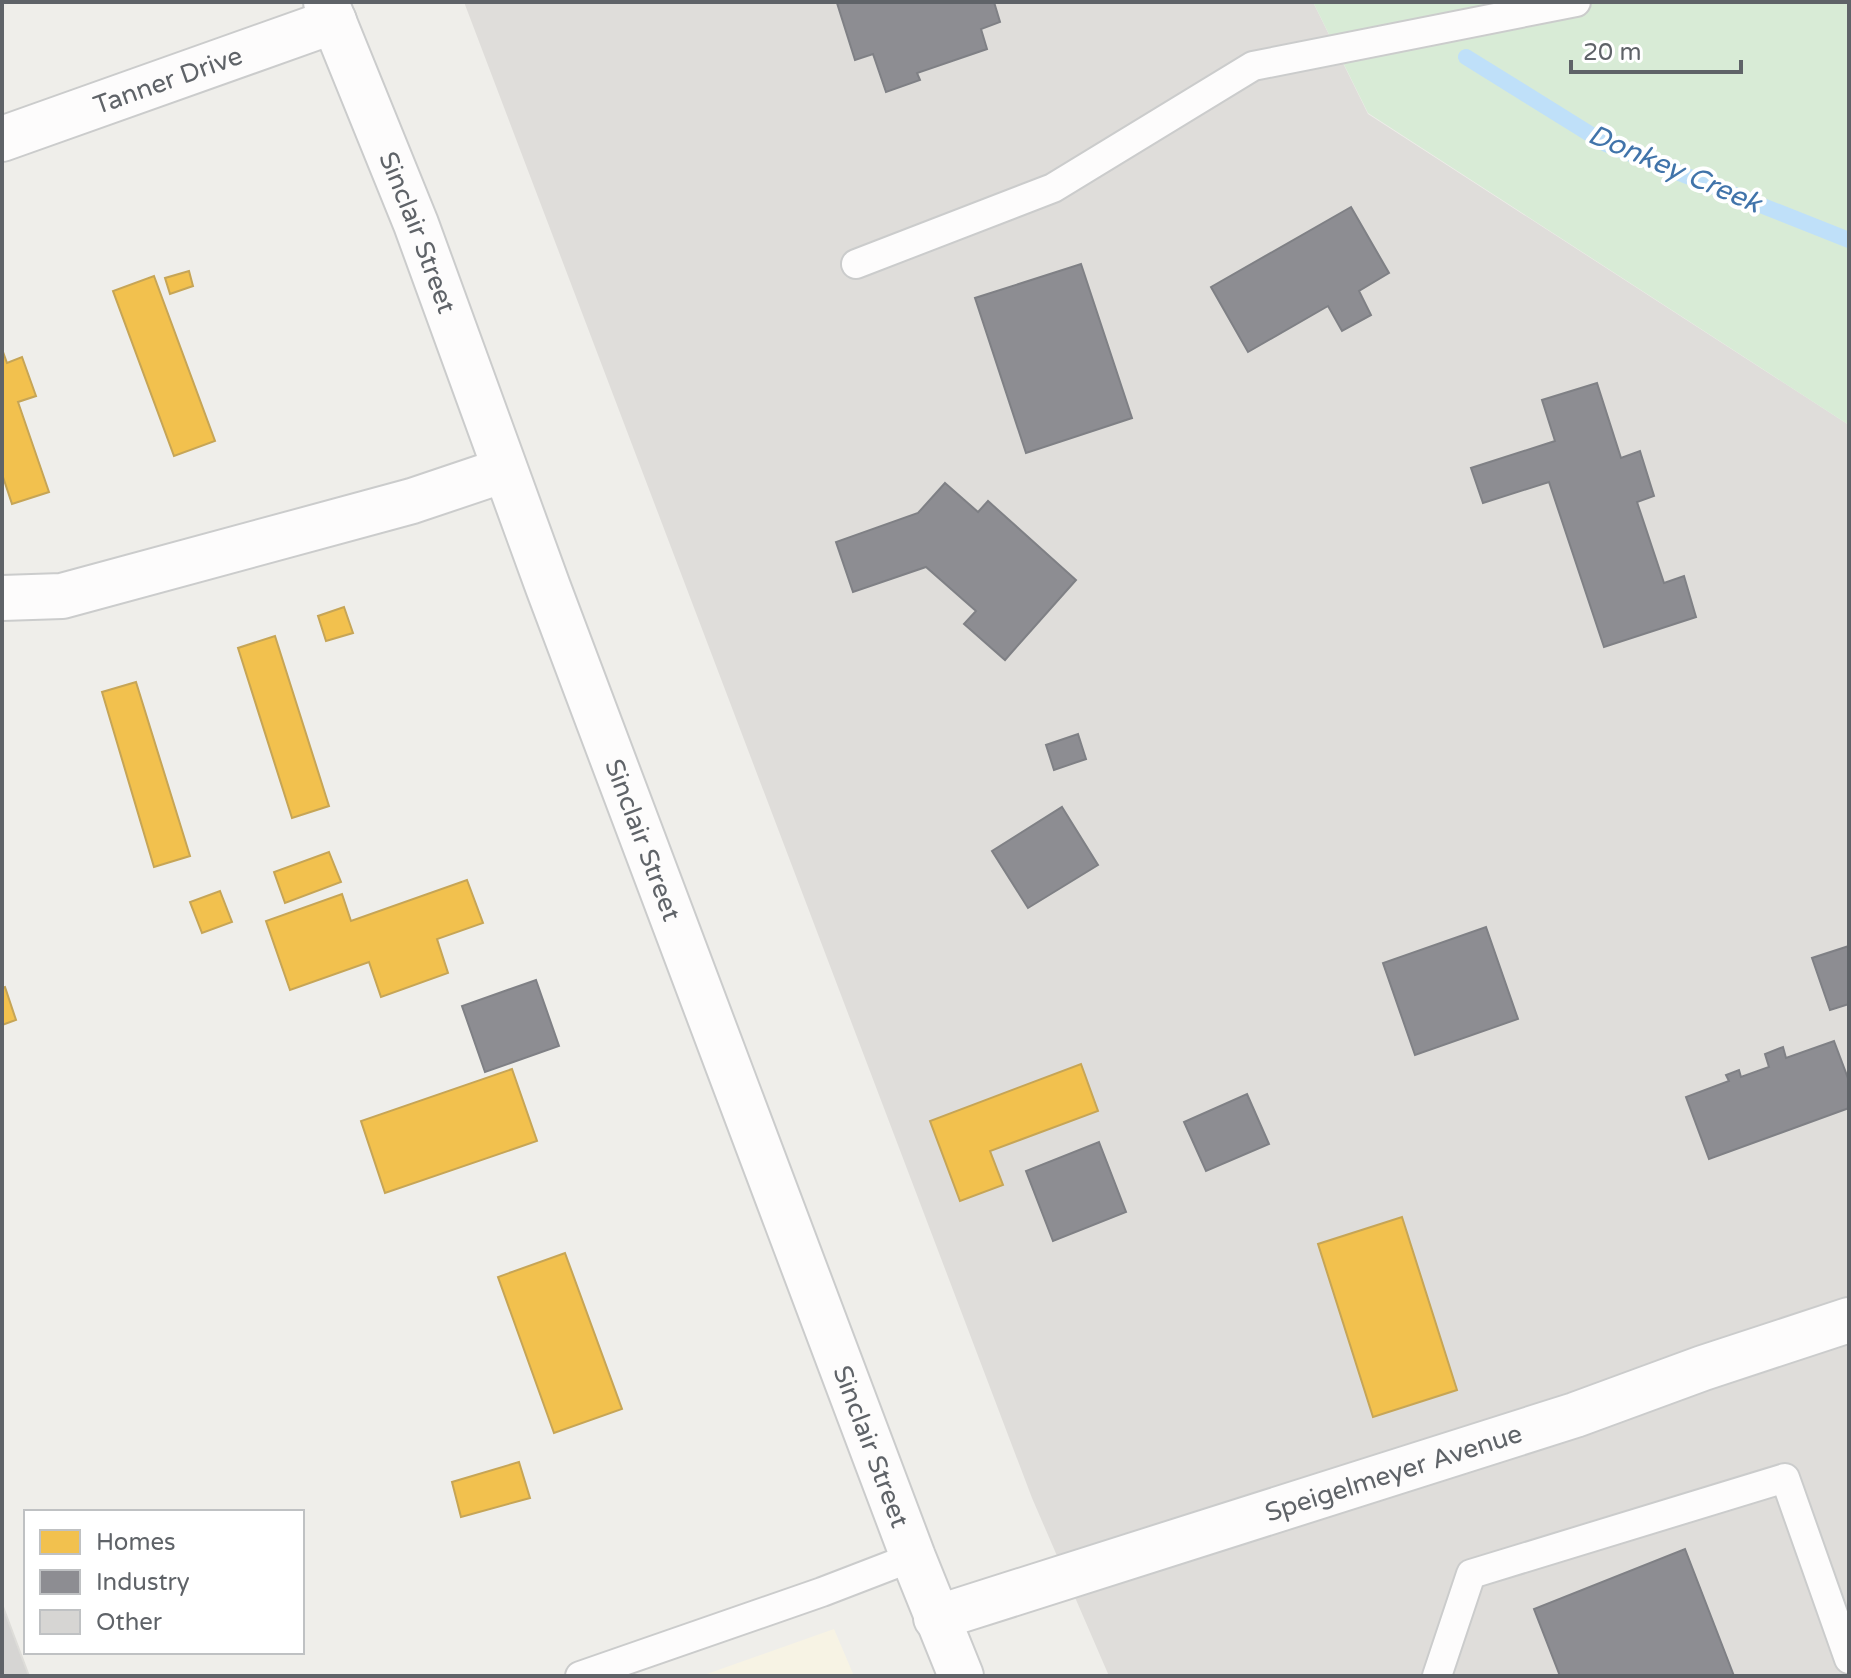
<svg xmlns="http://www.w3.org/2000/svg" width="1851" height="1678" viewBox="0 0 1851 1678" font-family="'Varela Round',sans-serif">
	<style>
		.commercial { fill: #f7f3e4 }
		.industrial { fill: #dfddda }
		.green { fill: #d8ebd6 }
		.homes { fill: #f2c14e; stroke: #c6a556; stroke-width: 2 }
		.industry { fill: #8d8d92; stroke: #7f8085; stroke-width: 2 }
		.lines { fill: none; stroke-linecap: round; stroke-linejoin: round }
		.stream { stroke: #bfe0f9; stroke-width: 16 }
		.building { fill: #d6d5d3; stroke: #deddd9; stroke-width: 2 }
		.service-casing { stroke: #cbcccc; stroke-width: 32 }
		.minor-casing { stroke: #cbcccc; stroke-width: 48 }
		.tertiary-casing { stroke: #cbcccc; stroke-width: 48 }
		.service { stroke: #fdfcfc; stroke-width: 28 }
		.minor { stroke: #fdfcfc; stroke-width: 44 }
		.tertiary { stroke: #fdfcfc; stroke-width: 44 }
		.labels { text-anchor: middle; stroke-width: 8; stroke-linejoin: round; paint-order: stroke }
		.street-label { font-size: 26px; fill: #5f6368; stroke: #fff }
		.water-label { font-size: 28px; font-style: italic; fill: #4174aa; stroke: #fff }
	</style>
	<rect width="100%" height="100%" fill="#efeeea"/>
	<path class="commercial" d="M 834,1629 L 854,1676 L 701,1676 Z"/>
	<path class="industrial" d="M 464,2 L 1313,2 L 1368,114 L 1849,425 L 1849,1676 L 1109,1676 L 1032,1498 Z"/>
	<path class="green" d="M 1313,2 L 1849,2 L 1849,425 L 1368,113 Z"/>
	<g class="homes">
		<path d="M 189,271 L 193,286 L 170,294 L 165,278 Z"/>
		<path d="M 154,276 L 215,441 L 174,456 L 113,291 Z"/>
		<path d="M 2,349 L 7,363 L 22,357 L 36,396 L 18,402 L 49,492 L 12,504 L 2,474 Z"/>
		<path d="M 344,607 L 353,633 L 326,641 L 318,616 Z"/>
		<path d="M 275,636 L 329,806 L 292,818 L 238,648 Z"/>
		<path d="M 136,682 L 190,856 L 154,867 L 102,692 Z"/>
		<path d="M 329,852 L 341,882 L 285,903 L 274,872 Z"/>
		<path d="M 467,880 L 483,923 L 437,939 L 448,973 L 381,997 L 369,962 L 290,990 L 266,921 L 342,894 L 351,921 Z"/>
		<path d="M 220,891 L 232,922 L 202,933 L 190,902 Z"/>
		<path d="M 5,987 L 16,1020 L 2,1025 L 2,988 Z"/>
		<path d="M 1081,1064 L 1098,1111 L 990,1151 L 1003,1185 L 960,1201 L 930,1121 Z"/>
		<path d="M 512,1069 L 537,1141 L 385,1193 L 361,1121 Z"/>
		<path d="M 1402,1217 L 1457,1390 L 1373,1417 L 1318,1244 Z"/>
		<path d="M 565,1253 L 622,1409 L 554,1433 L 498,1277 Z"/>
		<path d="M 519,1462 L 530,1498 L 461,1517 L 452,1482 Z"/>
	</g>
	<g class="industry">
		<path d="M 994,2 L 1000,22 L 981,29 L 987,49 L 917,73 L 920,80 L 886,92 L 873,54 L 855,60 L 837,3 Z"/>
		<path d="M 1351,207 L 1389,273 L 1359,291 L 1371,315 L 1342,331 L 1328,306 L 1248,352 L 1211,287 Z"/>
		<path d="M 1081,264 L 1132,418 L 1026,453 L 975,298 Z"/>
		<path d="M 1597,383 L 1621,458 L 1640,451 L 1654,496 L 1637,502 L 1664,583 L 1684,576 L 1696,617 L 1604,647 L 1549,482 L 1483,503 L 1471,468 L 1555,441 L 1542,400 Z"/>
		<path d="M 945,483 L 978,512 L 988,501 L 1076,580 L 1005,660 L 964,624 L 976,611 L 926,567 L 853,592 L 836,542 L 918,513 Z"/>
		<path d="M 1078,734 L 1086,759 L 1054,770 L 1046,745 Z"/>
		<path d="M 1062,807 L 1098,865 L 1028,908 L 992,851 Z"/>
		<path d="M 1486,927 L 1518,1019 L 1415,1055 L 1383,963 Z"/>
		<path d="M 1849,946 L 1849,1004 L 1830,1010 L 1812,958 Z"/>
		<path d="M 536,980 L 559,1046 L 485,1072 L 462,1006 Z"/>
		<path d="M 1834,1041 L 1849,1081 L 1849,1108 L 1709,1159 L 1686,1097 L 1729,1081 L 1726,1075 L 1739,1070 L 1741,1077 L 1769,1067 L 1765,1054 L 1783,1047 L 1786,1058 Z"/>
		<path d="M 1247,1094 L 1269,1144 L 1206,1171 L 1184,1122 Z"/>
		<path d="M 1099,1142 L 1126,1212 L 1053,1241 L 1026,1171 Z"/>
		<path d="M 1685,1549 L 1734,1676 L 1560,1676 L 1534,1609 Z"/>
	</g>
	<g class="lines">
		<path class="stream" d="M 1466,57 L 1606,144 L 1849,240"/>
	</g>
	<path class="building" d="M 2,1604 L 29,1676 L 2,1676 Z"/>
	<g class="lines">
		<defs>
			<g id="service">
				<path d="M 856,264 L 1053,188 L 1253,66 L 1576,2"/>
				<path d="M 580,1676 L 822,1592 L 913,1557"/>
				<path d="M 1437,1676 L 1471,1574 L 1785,1478 L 1849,1659"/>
			</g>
			<g id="minor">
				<path id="s1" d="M 2,139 L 334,21"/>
				<path d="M 2,598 L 62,596 L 412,501 L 504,470"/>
				<path id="s2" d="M 936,1618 L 1575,1415 L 1703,1368 L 1849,1320"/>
			</g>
			<g id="tertiary">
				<path id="s3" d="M 326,2 L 416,224 L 548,587 L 913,1557 L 961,1676"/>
			</g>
		</defs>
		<use href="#service" class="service-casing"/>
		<use href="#minor" class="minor-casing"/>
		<use href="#tertiary" class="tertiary-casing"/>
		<use href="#service" class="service"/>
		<use href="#minor" class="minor"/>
		<use href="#tertiary" class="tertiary"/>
	</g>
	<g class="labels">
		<g class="street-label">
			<text dy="9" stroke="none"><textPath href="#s1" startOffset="176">Tanner Drive</textPath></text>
			<text dy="9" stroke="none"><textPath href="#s3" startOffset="248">Sinclair Street</textPath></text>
			<text dy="9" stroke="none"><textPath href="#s3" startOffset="896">Sinclair Street</textPath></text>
			<text dy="9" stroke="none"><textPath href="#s3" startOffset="1544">Sinclair Street</textPath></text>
			<text dy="9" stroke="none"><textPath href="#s2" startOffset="480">Speigelmeyer Avenue</textPath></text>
		</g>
		<g class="water-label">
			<text transform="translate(1675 168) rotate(23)" y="10">Donkey Creek</text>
		</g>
	</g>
	<rect width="1851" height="1678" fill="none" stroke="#5f6368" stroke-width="8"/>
	<rect x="24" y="1510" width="280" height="144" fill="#ffffff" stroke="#bfc1c3" stroke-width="2"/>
	<rect x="40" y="1530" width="40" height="24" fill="#f2c14e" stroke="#bfc1c3" stroke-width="2"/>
	<text x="96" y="1550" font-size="24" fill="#5f6368">Homes</text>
	<rect x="40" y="1570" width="40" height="24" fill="#8d8d92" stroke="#bfc1c3" stroke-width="2"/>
	<text x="96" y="1590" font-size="24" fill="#5f6368">Industry</text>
	<rect x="40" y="1610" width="40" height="24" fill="#d6d5d3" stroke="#bfc1c3" stroke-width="2"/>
	<text x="96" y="1630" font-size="24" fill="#5f6368">Other</text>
	<path d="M1571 60v12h170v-12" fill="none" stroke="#5f6368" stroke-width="4"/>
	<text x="1583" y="60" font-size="24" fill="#5f6368" stroke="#ffffff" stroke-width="6" paint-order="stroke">20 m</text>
</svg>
